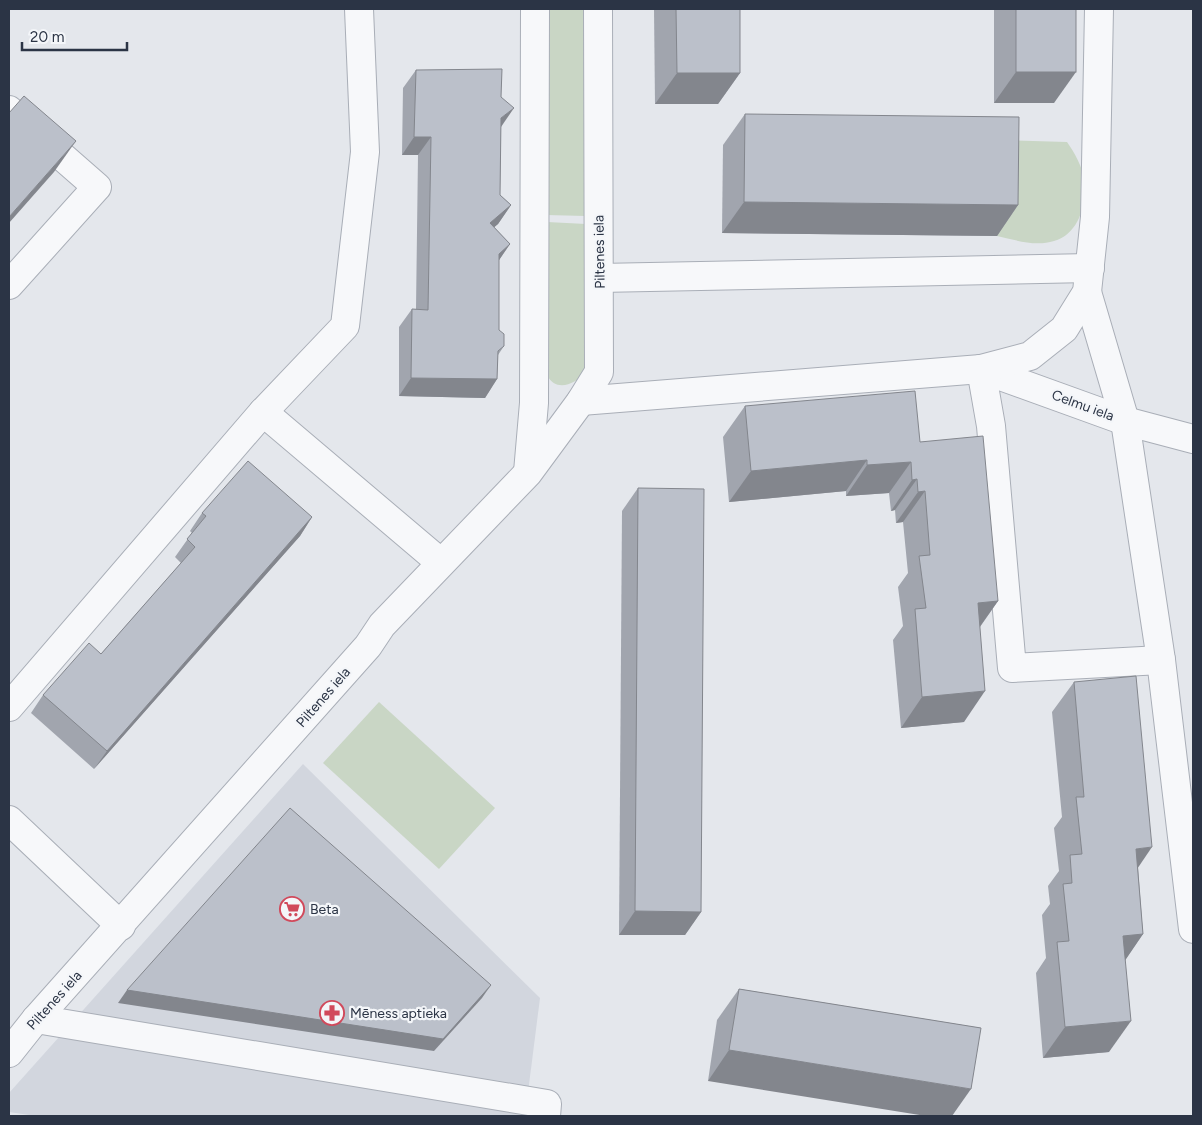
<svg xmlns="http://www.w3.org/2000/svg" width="1202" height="1125" viewBox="0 0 1202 1125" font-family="Figtree,sans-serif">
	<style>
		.built { fill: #d2d6de }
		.green { fill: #c9d6c5 }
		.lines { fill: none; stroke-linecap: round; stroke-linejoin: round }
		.minor-casing { stroke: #a9aeb7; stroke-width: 30 }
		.minor { stroke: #f7f8fa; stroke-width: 28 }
		.wall { fill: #a1a5ae }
		.shaded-wall { fill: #83868d }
		.building { fill: #bbc0ca; stroke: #83868d }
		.labels { text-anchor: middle; stroke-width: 4.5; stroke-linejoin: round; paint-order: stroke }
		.street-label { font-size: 14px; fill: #2b3445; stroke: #f4f6f9 }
		.poi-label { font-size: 14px; fill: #2b3445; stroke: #f4f6f9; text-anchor: start }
	</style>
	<rect width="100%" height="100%" fill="#e4e7ec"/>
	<path class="built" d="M 303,764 L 540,998 L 525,1116 L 36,1116 L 9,1112 L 9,1093 Z"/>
	<g class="green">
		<path d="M 548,9 L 587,9 L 586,216 L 546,215 Z"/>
		<path d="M 998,140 L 1067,142 C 1074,152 1083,167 1084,180 C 1087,204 1079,234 1054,241 C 1035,247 1016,240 997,236 Z"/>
		<path d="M 547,222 L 586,224 L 585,373 C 575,384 556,393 547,375 Z"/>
		<path d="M 379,702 L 495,808 L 439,869 L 323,763 Z"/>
	</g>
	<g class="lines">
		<defs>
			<g id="minor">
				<path d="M 9,110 L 97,187 L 9,285"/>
				<path d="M 599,278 L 1090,268"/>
				<path d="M 1087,292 L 1125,421 L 1161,660 L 1193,929"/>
				<path d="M 981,369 L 991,426 L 1012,668 L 1161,660"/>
				<path d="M 981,369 L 1125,421 L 1193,439"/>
				<path d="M 581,401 L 981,369 L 1030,356 L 1064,329 L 1087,292 L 1095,217 L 1099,9"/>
				<path d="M 263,412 L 440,562"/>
				<path d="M 528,472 L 534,403 L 535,9"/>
				<path d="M 9,707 L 263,412 L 345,326 L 365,152 L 359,9"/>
				<path d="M 9,820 L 121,926"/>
				<path d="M 36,1019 L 547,1104 L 546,1116"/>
				<path d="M 9,1053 L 36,1019 L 368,646 L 382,625 L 528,473 L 581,401 L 599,372 L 598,9"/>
			</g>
		</defs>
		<use href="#minor" class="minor-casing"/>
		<use href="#minor" class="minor"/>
	</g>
	<g class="wall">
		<path d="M 654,9 L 740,9 L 740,73 L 718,104 L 655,104 Z"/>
		<path d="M 994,9 L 1076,9 L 1054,103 L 994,103 Z"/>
		<path d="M 416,70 L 501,127 L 500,195 L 511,205 L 498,224 L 494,227 L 510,244 L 499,260 L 499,330 L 504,346 L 498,355 L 497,379 L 485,398 L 399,396 L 399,327 L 412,309 L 416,309 L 418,155 L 402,155 L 403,88 Z"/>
		<path d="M 745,114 L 1018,205 L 997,236 L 722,233 L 723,145 Z"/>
		<path d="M 745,406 L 920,442 L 998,601 L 980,627 L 964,722 L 901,728 L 893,640 L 903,626 L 898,587 L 908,573 L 903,522 L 896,523 L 895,510 L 891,511 L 889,493 L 846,496 L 846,491 L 729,502 L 723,437 Z"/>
		<path d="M 638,488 L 701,912 L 685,935 L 619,935 L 622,511 Z"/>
		<path d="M 202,513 L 312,517 L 300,536 L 94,769 L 31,713 L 43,695 L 101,654 L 181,563 L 175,557 L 192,533 L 190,531 Z"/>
		<path d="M 1074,682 L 1138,868 L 1143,934 L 1125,960 L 1109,1052 L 1043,1058 L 1036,973 L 1046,958 L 1042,915 L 1050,904 L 1048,886 L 1059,871 L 1054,828 L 1062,817 L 1052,712 Z"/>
		<path d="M 739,989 L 981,1028 L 708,1081 L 717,1020 Z"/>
	</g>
	<g class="shaded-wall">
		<path d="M 1016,72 L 1076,72 L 1054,103 L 994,103 Z"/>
		<path d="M 677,73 L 740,73 L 718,104 L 655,104 Z"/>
		<path d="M 514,108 L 501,127 L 501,118 Z"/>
		<path d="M 414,137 L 431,137 L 418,155 L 402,155 Z"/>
		<path d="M 76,141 L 54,172 L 9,223 L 9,217 Z"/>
		<path d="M 744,202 L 1018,205 L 997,236 L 722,233 Z"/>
		<path d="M 511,205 L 498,224 L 477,242 L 490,223 Z"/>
		<path d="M 510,244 L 497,263 L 499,254 Z"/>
		<path d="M 411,378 L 497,379 L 485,398 L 399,396 Z"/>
		<path d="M 867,460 L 846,491 L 729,502 L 751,471 Z"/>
		<path d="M 911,462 L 889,493 L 846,496 L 867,465 Z"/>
		<path d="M 917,479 L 895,510 L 891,511 L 912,480 Z"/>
		<path d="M 925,491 L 903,522 L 896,523 L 918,492 Z"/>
		<path d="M 312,517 L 300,536 L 94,769 L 107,751 Z"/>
		<path d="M 998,601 L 976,632 L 978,603 Z"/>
		<path d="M 985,691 L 964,722 L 901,728 L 922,697 Z"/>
		<path d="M 1152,847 L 1131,878 L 1136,849 Z"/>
		<path d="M 635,911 L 701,912 L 685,935 L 619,935 Z"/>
		<path d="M 1143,934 L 1122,965 L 1123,936 Z"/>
		<path d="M 491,985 L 482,998 L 434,1051 L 118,1003 L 127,990 Z"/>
		<path d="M 1131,1021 L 1109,1052 L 1043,1058 L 1065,1027 Z"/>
		<path d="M 729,1050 L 971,1089 L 952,1116 L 926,1116 L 708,1081 Z"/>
	</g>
	<g class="building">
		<path d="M 676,9 L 740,9 L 740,73 L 677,73 Z"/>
		<rect x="1016" y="9" width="60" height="63"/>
		<path d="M 502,69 L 501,97 L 514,108 L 501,118 L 500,195 L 511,205 L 490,223 L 510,244 L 499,254 L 499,330 L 504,334 L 504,346 L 498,351 L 497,379 L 411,378 L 412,309 L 428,310 L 431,137 L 414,137 L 416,70 Z"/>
		<path d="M 24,96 L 76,141 L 9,217 L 9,113 Z"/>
		<path d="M 745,114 L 1019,117 L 1018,205 L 744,202 Z"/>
		<path d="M 915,391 L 920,442 L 983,436 L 998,601 L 978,603 L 985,691 L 922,697 L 915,609 L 926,608 L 919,556 L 930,555 L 925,491 L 918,492 L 917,479 L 912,480 L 911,462 L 867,465 L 867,460 L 751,471 L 745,406 Z"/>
		<path d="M 248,461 L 312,517 L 107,751 L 43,695 L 89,643 L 101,654 L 195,547 L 187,539 L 206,516 L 202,513 Z"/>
		<path d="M 638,488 L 704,489 L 701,912 L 635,911 Z"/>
		<path d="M 1136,676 L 1152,847 L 1136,849 L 1143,934 L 1123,936 L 1131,1021 L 1065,1027 L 1057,942 L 1069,941 L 1063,884 L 1072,883 L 1070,855 L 1082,854 L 1076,797 L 1084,797 L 1074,682 Z"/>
		<path d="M 290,808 L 491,985 L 443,1039 L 127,990 Z"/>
		<path d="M 739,989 L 981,1028 L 971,1089 L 729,1050 Z"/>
	</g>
	<defs>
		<symbol id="supermarket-ring" viewBox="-11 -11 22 22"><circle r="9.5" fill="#f4f6f9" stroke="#d1495b" stroke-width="1.5"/><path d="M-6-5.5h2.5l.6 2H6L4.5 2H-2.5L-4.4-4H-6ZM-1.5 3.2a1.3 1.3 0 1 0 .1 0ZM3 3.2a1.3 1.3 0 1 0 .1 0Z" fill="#d1495b"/></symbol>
		<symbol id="pharmacy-ring" viewBox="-11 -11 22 22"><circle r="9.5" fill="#f4f6f9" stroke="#d1495b" stroke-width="1.5"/><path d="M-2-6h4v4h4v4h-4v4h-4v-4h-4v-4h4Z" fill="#d1495b"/></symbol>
	</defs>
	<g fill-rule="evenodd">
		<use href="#supermarket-ring" x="278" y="895" width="28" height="28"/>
		<use href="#pharmacy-ring" x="318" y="999" width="28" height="28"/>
	</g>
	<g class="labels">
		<g class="street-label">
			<text transform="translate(599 252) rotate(-91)" y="5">Piltenes iela</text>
			<text transform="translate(1083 405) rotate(20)" y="5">Celmu iela</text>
			<text transform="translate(323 697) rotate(-49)" y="5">Piltenes iela</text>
			<text transform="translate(54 1000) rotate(-48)" y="5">Piltenes iela</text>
		</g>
		<g class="poi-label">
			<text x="310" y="914">Beta</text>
			<text x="350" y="1018">Mēness aptieka</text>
		</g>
	</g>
	<rect width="1202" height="1125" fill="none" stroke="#2b3445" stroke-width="20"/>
	<path d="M22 42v8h105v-8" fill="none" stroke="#2b3445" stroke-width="2.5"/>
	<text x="30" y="42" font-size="15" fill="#2b3445" stroke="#f4f6f9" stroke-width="4" paint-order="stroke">20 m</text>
</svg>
